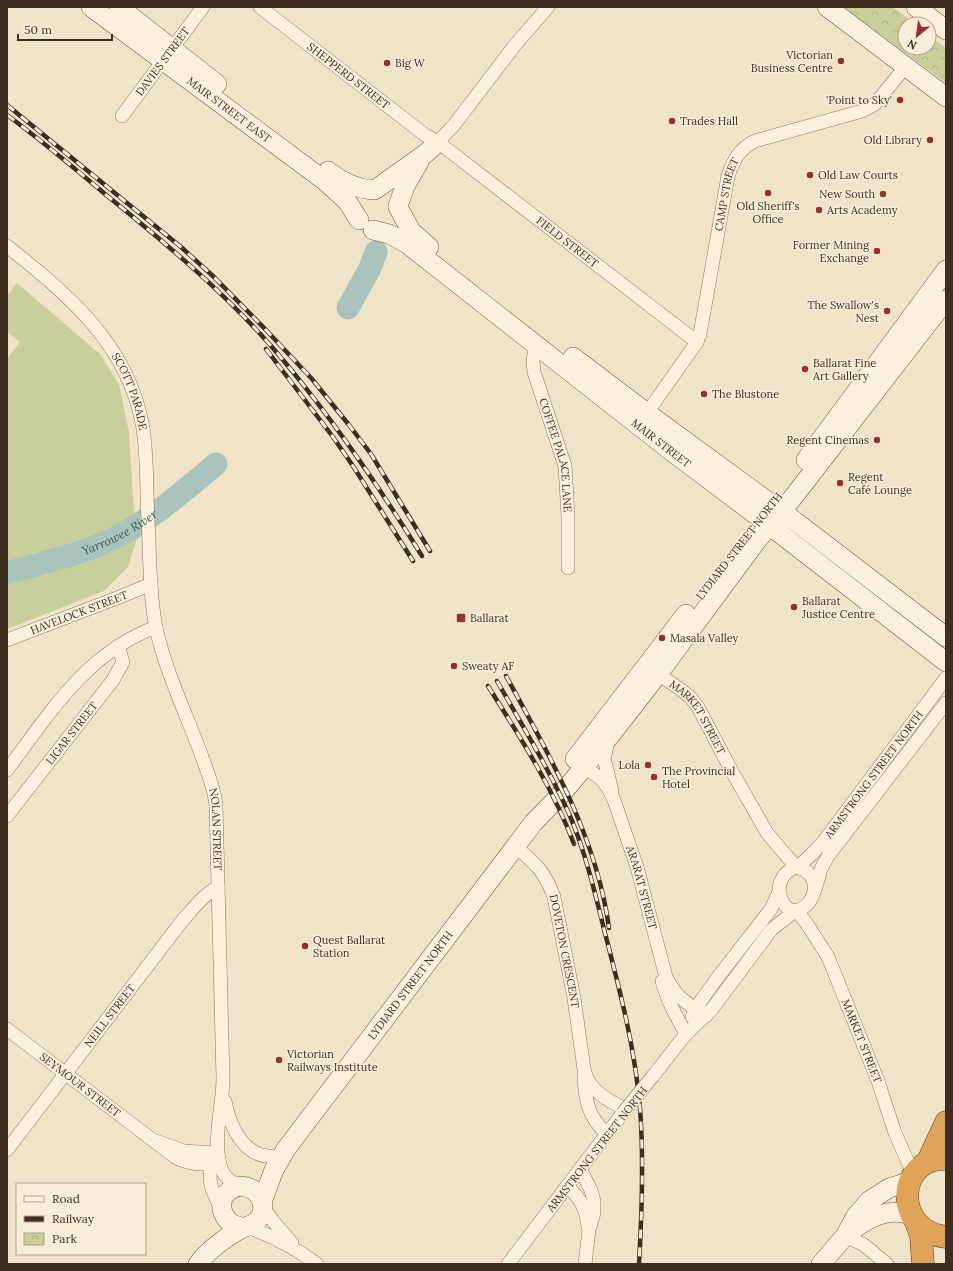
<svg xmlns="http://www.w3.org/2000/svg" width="953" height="1271" viewBox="0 0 953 1271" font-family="Lora,serif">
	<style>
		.park { fill: url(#park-crowns) }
		.pitch { fill: #c9cf9b }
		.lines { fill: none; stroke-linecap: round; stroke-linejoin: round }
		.river { stroke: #a9c4bc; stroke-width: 23 }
		.street-casing { stroke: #8d765c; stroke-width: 14 }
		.secondary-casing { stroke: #6f573f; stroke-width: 20 }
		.highway-casing { stroke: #5b4430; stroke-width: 23 }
		.street { stroke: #faf1dc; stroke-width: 13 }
		.secondary { stroke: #faf1dc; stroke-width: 19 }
		.highway { stroke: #e0a458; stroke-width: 22 }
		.rail-casing { stroke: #3d2e20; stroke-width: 4.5 }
		.rail { stroke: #f7eed8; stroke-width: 3; stroke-dasharray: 9; stroke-linecap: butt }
		.street-bridge-casing { stroke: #8d765c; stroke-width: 14; stroke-linecap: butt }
		.street-bridge { stroke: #faf1dc; stroke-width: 13 }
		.poi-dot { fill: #9e2a2b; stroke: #f7eed8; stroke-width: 1.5 }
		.labels { text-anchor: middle; stroke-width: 3; stroke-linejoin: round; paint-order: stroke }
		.poi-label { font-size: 11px; fill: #3d2e20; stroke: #f7eed8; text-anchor: start }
		.street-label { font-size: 11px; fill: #3d2e20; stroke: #f7eed8 }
		.water-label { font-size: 12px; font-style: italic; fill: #2f5d5a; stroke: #f7eed8 }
	</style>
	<defs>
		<pattern id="park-crowns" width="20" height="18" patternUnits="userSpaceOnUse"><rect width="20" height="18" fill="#c9cf9b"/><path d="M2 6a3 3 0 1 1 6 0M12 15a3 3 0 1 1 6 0" fill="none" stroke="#aeb285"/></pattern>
	</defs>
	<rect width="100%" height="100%" fill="#f0e4c8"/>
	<path class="park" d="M 843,7 L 893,7 L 915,24 L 905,24 L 905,48 L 929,48 L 929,35 L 946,48 L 946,83 Z"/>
	<path class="pitch" d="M 17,283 L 100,354 L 119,384 L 129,433 L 134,514 L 138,535 L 128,567 L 104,591 L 7,629 L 7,359 L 20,342 L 7,332 L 7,296 Z"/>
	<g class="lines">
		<g class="river">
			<path d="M 348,308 L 370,268 L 376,252"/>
			<path id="s1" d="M 7,573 C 38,564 75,556 104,543 C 144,526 183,492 216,464"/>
		</g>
		<defs>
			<g id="street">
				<path id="s2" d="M 260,7 L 425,135 L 438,142 L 697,342"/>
				<path id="s3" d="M 122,116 L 203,7"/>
				<path d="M 434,146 L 454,125 L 515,45 L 548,7"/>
				<path id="s4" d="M 7,246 C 67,294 127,343 142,423 C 148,454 146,487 148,519 C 150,555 149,592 156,628 C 165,669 186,714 201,754 C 207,771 214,787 216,805 C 219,896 221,987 223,1078 C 223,1105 214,1133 219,1160 C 221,1173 227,1181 240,1186"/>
				<path id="s5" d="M 536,344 L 533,360 L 534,372 L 565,466 L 568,516 L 568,568"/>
				<path id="s6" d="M 642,420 L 697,342 L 700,334 L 728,176 C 734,159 739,149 755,141 L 862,111 L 875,104 L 905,67"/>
				<path id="s7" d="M 7,640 L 117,598 L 151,584"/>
				<path id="s8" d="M 658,674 L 680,689 L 690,697 L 698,707 L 730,768 L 767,833 L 796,867"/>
				<path d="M 608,742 L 604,758 L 612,791"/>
				<path id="s9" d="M 584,766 L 601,779 L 608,788 L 614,800 L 637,867 L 666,977 C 677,999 687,1003 706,1016"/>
				<path d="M 7,770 C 50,713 86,653 156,627"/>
				<path id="s10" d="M 7,816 L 113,680 L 123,662 L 118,646"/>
				<path id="s11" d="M 516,847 C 536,864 545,872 554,897 L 574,998 L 584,1069 C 588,1090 608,1101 626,1109"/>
				<path d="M 796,867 C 822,872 819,905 795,911 C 781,909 775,889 783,877 C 786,872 791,869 796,867 Z"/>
				<path id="s12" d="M 798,867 L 812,854 L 824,841 L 946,678"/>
				<path d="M 815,890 L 821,869 L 828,856 L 946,703"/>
				<path id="s13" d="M 797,911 L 807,924 L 828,957 L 878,1081 L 895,1133 L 911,1169 L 912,1177"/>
				<path d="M 662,981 C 667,1000 676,1016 686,1034"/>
				<path d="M 692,1017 L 700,1002 L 718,977 L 771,909 L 779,892"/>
				<path id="s14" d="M 7,1029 L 175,1157 C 188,1164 206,1167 219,1160 L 214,1153 L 184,1151 L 153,1140"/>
				<path d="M 584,1075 C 585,1100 588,1117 607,1134"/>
				<path d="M 653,1076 L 686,1034 L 712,1009 L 771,930 L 795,911"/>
				<path d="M 225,1101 C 230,1128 246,1163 280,1155"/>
				<path id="s15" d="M 7,1150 L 182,921 C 193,909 204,894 218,887"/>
				<path d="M 213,1157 C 207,1180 210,1189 222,1209"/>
				<path d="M 580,1169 L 591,1190 L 594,1201 L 594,1213 L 589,1230 L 585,1264"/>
				<path d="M 567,1186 C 581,1199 586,1208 588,1227"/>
				<path d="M 262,1206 L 273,1221 L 292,1243"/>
				<path d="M 247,1227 C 273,1236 295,1248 317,1264"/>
				<path d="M 845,1236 L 864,1245 L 887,1264"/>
				<path d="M 508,1264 L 622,1114"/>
			</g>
			<g id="secondary">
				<path id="s16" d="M 91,7 L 325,181 L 347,201 L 359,220"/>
				<path d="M 119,7 L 217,84"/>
				<path d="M 827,7 L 946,97"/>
				<path d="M 916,7 L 946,30"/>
				<path d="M 328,171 C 342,182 356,189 374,190"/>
				<path d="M 376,189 L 425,154 L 434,146"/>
				<path d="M 398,206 L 405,186 L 419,162"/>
				<path d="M 398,207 L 411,231 L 429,247"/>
				<path id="s17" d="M 373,230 L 389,234 L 406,243 L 671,451 L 760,518 L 946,662"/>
				<path d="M 573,357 L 647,413 L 796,522 L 946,637"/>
				<path d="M 806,460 L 946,270"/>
				<path d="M 575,759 L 686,614"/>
				<path id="s18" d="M 262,1202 L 274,1170 L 286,1149 L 534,822 L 565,790 L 613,732 L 658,674 L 758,539 L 791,500 L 946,300"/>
				<path d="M 851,1231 C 869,1218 888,1207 911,1215"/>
				<path d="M 198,1264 C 209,1249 225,1238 241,1229 C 246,1226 252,1226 257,1221 C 273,1204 252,1178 232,1189 C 212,1200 224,1228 244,1227"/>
				<path d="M 821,1264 L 845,1236 L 856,1216 L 869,1201 L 889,1188 L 911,1181"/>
			</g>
			<g id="highway">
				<path d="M 946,1159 C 898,1156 891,1230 946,1237"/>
				<path d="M 928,1161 L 946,1122"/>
				<path d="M 916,1222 L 921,1236 L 923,1264"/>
			</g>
		</defs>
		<use href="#street" class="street-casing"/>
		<use href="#secondary" class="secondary-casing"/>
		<use href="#highway" class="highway-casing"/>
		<use href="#street" class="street"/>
		<use href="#secondary" class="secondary"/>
		<use href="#highway" class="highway"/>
		<defs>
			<g id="rail">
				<path d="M 7,105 L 181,247 L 214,277 L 266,330 L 312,379 L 349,425 L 371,454 L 430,551"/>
				<path d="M 7,115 C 41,140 73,167 105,194 C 164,242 222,290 272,347 C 328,412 377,483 422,556"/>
				<path d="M 266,349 L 333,437 L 353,466 L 413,561"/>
				<path d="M 506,676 C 549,754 597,838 609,928"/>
				<path d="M 497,681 C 522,725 549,769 570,816 C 586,854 595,893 605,933 C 620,991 635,1048 640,1108 C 644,1160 642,1212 639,1264"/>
				<path d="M 488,686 C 520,737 553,788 574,844"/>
			</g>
		</defs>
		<use href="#rail" class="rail-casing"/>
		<use href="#rail" class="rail"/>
		<defs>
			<path id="street-bridge" d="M 622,1114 L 653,1076"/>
		</defs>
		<use href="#street-bridge" class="street-bridge-casing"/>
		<use href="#street-bridge" class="street-bridge"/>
	</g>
	<g class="poi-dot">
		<circle cx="841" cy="61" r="4"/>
		<circle cx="387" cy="63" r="4"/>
		<circle cx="900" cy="100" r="4"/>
		<circle cx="672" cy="121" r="4"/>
		<circle cx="930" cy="140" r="4"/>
		<circle cx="810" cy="175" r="4"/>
		<circle cx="768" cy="193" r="4"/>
		<circle cx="883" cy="194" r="4"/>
		<circle cx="819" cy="210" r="4"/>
		<circle cx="877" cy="251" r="4"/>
		<circle cx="887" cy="311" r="4"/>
		<circle cx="805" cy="369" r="4"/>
		<circle cx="704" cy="394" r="4"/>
		<circle cx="877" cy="440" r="4"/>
		<circle cx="840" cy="483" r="4"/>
		<circle cx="794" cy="607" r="4"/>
		<rect x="456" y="613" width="10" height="10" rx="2"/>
		<circle cx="662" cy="638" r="4"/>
		<circle cx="454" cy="666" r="4"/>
		<circle cx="648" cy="765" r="4"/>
		<circle cx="654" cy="777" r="4"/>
		<circle cx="305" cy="946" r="4"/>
		<circle cx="279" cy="1060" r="4"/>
	</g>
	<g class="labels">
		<g class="poi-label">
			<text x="833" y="59" text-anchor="end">Victorian<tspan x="833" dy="13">Business Centre</tspan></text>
			<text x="395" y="67">Big W</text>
			<text x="892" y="104" text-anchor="end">'Point to Sky'</text>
			<text x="680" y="125">Trades Hall</text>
			<text x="922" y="144" text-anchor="end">Old Library</text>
			<text x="818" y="179">Old Law Courts</text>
			<text x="875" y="198" text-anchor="end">New South</text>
			<text x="768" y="210" text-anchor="middle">Old Sheriff's<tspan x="768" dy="13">Office</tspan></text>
			<text x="827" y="214">Arts Academy</text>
			<text x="869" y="249" text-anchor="end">Former Mining<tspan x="869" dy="13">Exchange</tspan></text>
			<text x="879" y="309" text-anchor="end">The Swallow's<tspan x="879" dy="13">Nest</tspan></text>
			<text x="813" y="367">Ballarat Fine<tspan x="813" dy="13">Art Gallery</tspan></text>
			<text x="712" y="398">The Blustone</text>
			<text x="869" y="444" text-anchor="end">Regent Cinemas</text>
			<text x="848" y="481">Regent<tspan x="848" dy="13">Café Lounge</tspan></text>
			<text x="802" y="605">Ballarat<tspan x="802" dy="13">Justice Centre</tspan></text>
			<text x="470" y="622">Ballarat</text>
			<text x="670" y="642">Masala Valley</text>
			<text x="462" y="670">Sweaty AF</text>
			<text x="640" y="769" text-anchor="end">Lola</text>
			<text x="662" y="775">The Provincial<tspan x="662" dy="13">Hotel</tspan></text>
			<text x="313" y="944">Quest Ballarat<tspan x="313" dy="13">Station</tspan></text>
			<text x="287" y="1058">Victorian<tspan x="287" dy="13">Railways Institute</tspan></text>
		</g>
		<g class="street-label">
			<text dy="4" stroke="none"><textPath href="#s3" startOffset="68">DAVIES STREET</textPath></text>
			<text dy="4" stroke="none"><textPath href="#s2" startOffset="112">SHEPPERD STREET</textPath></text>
			<text dy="4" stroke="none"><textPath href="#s16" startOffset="172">MAIR STREET EAST</textPath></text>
			<text dy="4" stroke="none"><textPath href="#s6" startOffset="246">CAMP STREET</textPath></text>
			<text dy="4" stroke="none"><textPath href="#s2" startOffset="387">FIELD STREET</textPath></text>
			<text dy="4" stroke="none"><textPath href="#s4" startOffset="194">SCOTT PARADE</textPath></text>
			<text dy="4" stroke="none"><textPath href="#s17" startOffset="360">MAIR STREET</textPath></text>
			<text dy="4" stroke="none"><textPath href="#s5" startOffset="115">COFFEE PALACE LANE</textPath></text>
			<text transform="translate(739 546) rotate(-52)" y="4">LYDIARD STREET NORTH</text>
			<text dy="4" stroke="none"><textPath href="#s7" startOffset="77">HAVELOCK STREET</textPath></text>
			<text dy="4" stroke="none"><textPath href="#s8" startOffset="60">MARKET STREET</textPath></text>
			<text dy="4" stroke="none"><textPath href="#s10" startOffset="105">LIGAR STREET</textPath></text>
			<text dy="4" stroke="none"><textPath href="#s12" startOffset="120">ARMSTRONG STREET NORTH</textPath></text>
			<text dy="4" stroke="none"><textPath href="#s4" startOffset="645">NOLAN STREET</textPath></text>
			<text dy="4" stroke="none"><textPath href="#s9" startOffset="138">ARARAT STREET</textPath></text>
			<text dy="4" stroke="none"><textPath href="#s11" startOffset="119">DOVETON CRESCENT</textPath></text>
			<text dy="4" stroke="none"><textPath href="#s18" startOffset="264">LYDIARD STREET NORTH</textPath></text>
			<text dy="4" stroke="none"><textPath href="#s15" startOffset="169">NEILL STREET</textPath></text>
			<text dy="4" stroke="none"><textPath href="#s13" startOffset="146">MARKET STREET</textPath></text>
			<text dy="4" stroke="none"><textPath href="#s14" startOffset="92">SEYMOUR STREET</textPath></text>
			<text transform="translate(597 1149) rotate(-52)" y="4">ARMSTRONG STREET NORTH</text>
		</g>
		<g class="water-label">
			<text dy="4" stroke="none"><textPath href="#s1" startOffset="120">Yarrowee River</textPath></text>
		</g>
	</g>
	<rect width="953" height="1271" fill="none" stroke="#3d2e20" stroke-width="16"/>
	<rect x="16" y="1183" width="130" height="72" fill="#f7eed8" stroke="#ada18e"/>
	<rect x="24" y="1196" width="20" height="6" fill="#faf1dc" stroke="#ada18e"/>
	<text x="52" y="1203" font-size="12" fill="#3d2e20">Road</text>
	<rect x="24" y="1216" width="20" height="6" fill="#3d2e20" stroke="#ada18e"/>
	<text x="52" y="1223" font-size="12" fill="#3d2e20">Railway</text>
	<rect x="24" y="1233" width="20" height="12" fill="url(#park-crowns)" stroke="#ada18e"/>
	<text x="52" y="1243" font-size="12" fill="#3d2e20">Park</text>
	<g transform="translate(917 36) rotate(209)"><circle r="19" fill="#f7eed8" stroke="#ada18e"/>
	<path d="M0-3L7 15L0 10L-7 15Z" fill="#9e2a2b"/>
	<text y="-6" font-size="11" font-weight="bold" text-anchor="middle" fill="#3d2e20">N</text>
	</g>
	<path d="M18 34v6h94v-6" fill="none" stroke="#3d2e20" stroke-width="2"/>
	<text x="24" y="34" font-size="12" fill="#3d2e20" stroke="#f7eed8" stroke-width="3" paint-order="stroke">50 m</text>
</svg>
